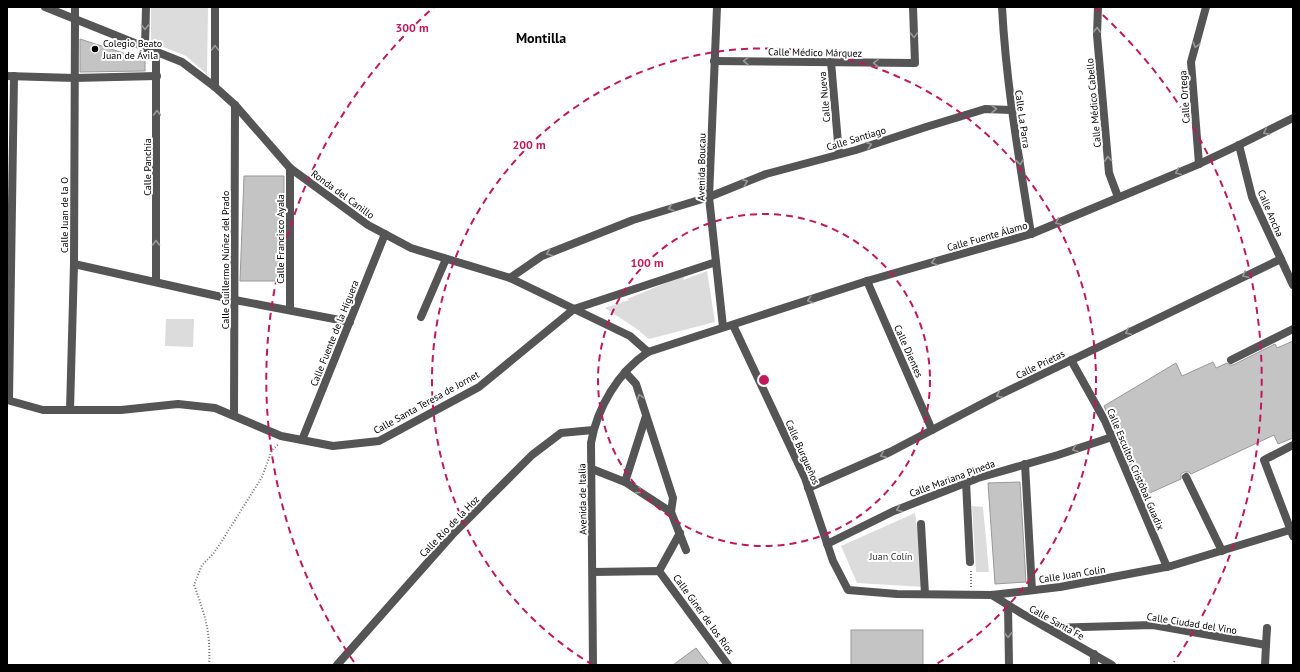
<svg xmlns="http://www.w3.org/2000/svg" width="1300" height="672" viewBox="0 0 1300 672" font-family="'PT Sans',sans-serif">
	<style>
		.green { fill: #dcdcdc }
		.building { fill: #c4c4c4; stroke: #999 }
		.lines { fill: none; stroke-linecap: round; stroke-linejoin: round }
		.path { stroke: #777; stroke-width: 2; stroke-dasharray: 1 2; stroke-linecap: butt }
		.pedestrian { stroke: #555; stroke-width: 8 }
		.minor { stroke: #555; stroke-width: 8 }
		.tertiary { stroke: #555; stroke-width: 8 }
		.oneway { stroke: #999 }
		.ring { fill: none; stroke: #c2185b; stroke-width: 2; stroke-dasharray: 7 5 }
		.poi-dot { fill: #000; stroke: #fff; stroke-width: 1.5 }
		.labels { text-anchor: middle; stroke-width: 4; stroke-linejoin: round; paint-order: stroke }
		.poi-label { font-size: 10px; fill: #000; stroke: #fff; text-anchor: start }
		.street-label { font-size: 10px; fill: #000; stroke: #fff }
		.park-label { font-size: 10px; fill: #333; stroke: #fff }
		.district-label { font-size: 14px; font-weight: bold; fill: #000; stroke: #fff }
		.centre { fill: #c2185b; stroke: #fff; stroke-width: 2 }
		.ring-label { font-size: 12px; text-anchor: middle; font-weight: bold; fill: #c2185b; stroke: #fff; stroke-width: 4; stroke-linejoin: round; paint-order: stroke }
	</style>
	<rect width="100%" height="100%" fill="#fff"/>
	<g class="green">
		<path d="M 151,7 L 208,7 L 207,74 L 186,56 L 151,42 Z"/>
		<path d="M 707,271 L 715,322 L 649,339 L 637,329 L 605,308 L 629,300 L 627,299 L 685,275 L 683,280 Z"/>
		<path d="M 166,319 L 194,319 L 193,347 L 165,346 Z"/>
		<path d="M 972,506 L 983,507 L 989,572 L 976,572 Z"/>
		<path d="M 915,513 L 925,587 L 857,583 L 841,546 Z"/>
	</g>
	<g class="building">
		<path d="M 80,39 L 145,60 L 145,71 L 80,72 Z"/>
		<path d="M 244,176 L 284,176 L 283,281 L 240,281 Z"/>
		<path d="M 1293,341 L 1293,438 L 1278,444 L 1274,435 L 1191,474 L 1189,472 L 1184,472 L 1181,474 L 1181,479 L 1143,496 L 1104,406 L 1176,363 L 1182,376 L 1213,362 L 1216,368 L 1227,363 L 1230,365 L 1233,365 L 1275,344 L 1277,348 Z"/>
		<path d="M 1020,482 L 1026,582 L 995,584 L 988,483 Z"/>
		<rect x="851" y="630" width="72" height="35"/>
		<path d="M 696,648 L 709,665 L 673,665 Z"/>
	</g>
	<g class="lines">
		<g class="path">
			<path d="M 971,571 L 971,587"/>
			<path d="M 209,665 C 211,632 205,615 194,585 L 202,565 L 213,554 L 220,544 L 262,477 L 272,450 L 279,444"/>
		</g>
		<g class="pedestrian">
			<path d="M 574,309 L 716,262"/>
			<path d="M 966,482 L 970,562"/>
			<path d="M 921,524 L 925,594"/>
		</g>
		<g class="minor">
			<path d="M 215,7 L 215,87"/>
			<path d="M 1002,7 C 1006,83 1019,158 1031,234"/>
			<path d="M 1098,7 L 1097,35 L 1109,173 L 1118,197"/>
			<path d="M 145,48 L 146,7"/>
			<path d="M 156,52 L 156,282"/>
			<path d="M 714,61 L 915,63 L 913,7"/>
			<path d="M 831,62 L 839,154"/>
			<path d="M 7,76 L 74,78 L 157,76"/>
			<path d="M 1239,145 L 1252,197 L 1293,285"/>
			<path d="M 1199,164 L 1191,62 L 1206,7"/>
			<path d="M 74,264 L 235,300 L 350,322"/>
			<path d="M 510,278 L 542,256 L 633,220 L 709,197 L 766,174 L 856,150 L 926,127 L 985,109 L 1011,110"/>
			<path d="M 867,281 L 932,430"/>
			<path d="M 290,310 L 290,168"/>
			<path d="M 421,317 L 446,259"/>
			<path d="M 733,325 L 805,478 L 833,561 L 848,590 L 897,594 L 992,595 L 1060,587 L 1171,566 L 1293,529"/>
			<path d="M 1071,360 L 1105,421 L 1167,567"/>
			<path d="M 1231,360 L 1293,329"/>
			<path d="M 7,400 L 43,410 L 121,410 L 178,404 L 215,408 L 281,436 L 333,446 L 379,441 L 479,387 L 574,309"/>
			<path d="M 9,400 L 14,76"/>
			<path d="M 70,410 L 74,264 L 75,19"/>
			<path d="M 234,415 L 235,105"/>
			<path d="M 302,440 L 385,234"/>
			<path d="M 1293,445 L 1264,460 L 1293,536"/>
			<path d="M 1025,464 L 1032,590"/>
			<path d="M 592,469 L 625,482 L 671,512 L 673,498 L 636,384 L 625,372"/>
			<path d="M 1186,477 L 1222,551"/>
			<path d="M 625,482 L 646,416"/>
			<path d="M 808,488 L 890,452 L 995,397 L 1281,259"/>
			<path d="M 671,512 L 686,550"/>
			<path d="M 827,544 L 894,511 L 978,478 L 1058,455 L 1112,437"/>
			<path d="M 659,571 L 680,533"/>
			<path d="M 593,572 L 659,571 L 728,665"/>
			<path d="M 992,595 L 1021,613 L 1112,665"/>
			<path d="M 1008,605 L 1009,665"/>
			<path d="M 1048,628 L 1153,625 L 1266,645 L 1265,665"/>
			<path d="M 1266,645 L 1267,628"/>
			<path d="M 337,665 L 452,535 L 532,455 L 561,433 L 593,430"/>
			<path d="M 1094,665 L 1094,654"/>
		</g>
		<g class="tertiary">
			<path d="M 45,7 L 182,62 L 215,87 L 235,105 L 290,168 L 368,225 L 411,248 L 510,278 L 630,336 L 648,352"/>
			<path d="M 717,7 L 709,197 L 723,327"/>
			<path d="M 75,19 L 75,7"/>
			<path d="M 593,665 L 591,443 C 597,408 618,372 648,352 L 867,281 L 1031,234 L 1199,164 L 1239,145 L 1293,118"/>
		</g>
	</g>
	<defs><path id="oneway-chevron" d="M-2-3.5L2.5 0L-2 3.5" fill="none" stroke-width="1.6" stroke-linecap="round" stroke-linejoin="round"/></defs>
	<g class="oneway">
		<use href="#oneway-chevron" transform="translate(145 27) rotate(90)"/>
		<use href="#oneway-chevron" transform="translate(1097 30) rotate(-89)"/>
		<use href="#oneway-chevron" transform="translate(914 35) rotate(88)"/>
		<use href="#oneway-chevron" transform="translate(1196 45) rotate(105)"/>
		<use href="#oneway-chevron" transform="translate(215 48) rotate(-90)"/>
		<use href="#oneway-chevron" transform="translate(746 61) rotate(-179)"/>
		<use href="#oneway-chevron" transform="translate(876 63) rotate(-179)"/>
		<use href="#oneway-chevron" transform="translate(994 109)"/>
		<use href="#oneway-chevron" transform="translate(157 113) rotate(-90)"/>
		<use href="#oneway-chevron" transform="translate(1266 132) rotate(153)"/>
		<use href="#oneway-chevron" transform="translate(869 145) rotate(-18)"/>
		<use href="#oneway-chevron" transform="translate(1108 159) rotate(-95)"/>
		<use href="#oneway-chevron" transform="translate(1020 162) rotate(81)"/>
		<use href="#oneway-chevron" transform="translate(1178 172) rotate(158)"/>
		<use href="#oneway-chevron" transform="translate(745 182) rotate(-22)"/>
		<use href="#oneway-chevron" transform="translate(671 208) rotate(163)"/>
		<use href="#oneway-chevron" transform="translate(1058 222) rotate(157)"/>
		<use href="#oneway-chevron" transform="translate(156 243) rotate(-90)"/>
		<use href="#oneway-chevron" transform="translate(549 253) rotate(159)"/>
		<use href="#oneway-chevron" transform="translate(934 262) rotate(164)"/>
		<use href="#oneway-chevron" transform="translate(1245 275) rotate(155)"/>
		<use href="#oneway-chevron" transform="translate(810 300) rotate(162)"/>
		<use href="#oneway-chevron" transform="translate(1128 332) rotate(154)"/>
		<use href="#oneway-chevron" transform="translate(999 395) rotate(154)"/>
		<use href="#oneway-chevron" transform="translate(640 397) rotate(-108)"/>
		<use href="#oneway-chevron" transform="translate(1075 449) rotate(161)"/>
		<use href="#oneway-chevron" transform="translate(883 455) rotate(156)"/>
		<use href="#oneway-chevron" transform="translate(639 491) rotate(32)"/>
		<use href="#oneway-chevron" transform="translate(899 509) rotate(158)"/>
		<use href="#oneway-chevron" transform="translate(1008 635) rotate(89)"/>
	</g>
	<g class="ring">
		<circle cx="764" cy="380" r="166"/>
		<path d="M593 665A332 332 0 1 1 935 665"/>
		<path d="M354 662A498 498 0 0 1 434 7M1094 7A498 498 0 0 1 1174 662"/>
	</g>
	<circle class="poi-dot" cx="95" cy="49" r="4"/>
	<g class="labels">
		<g class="poi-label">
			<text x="103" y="47">Colegio Beato<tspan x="103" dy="12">Juan de Ávila</tspan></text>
		</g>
		<g class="street-label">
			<text transform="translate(815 52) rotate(1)" y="4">Calle Médico Márquez</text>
			<text transform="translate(824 97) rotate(-95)" y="4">Calle Nueva</text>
			<text transform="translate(1184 97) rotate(-94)" y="4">Calle Ortega</text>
			<text transform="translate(1093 103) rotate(-95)" y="4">Calle Médico Cabello</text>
			<text transform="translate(1023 119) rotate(82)" y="4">Calle La Parra</text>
			<text transform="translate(856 138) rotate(-17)" y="4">Calle Santiago</text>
			<text transform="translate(147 167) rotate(-90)" y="4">Calle Panchía</text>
			<text transform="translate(701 167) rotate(-89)" y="4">Avenida Boucau</text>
			<text transform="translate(343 194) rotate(36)" y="4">Ronda del Canillo</text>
			<text transform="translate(1271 213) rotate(67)" y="4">Calle Ancha</text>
			<text transform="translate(64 215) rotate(-90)" y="4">Calle Juan de la O</text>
			<text transform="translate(987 236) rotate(-16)" y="4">Calle Fuente Álamo</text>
			<text transform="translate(280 239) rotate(-90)" y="4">Calle Francisco Ayala</text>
			<text transform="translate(225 260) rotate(-90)" y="4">Calle Guillermo Núñez del Prado</text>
			<text transform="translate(334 333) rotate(-68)" y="4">Calle Fuente de la Higuera</text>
			<text transform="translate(909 351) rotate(66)" y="4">Calle Dientes</text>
			<text transform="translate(1040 364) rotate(-26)" y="4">Calle Prietas</text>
			<text transform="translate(426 402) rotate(-29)" y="4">Calle Santa Teresa de Jornet</text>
			<text transform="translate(803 452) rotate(66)" y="4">Calle Burgueños</text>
			<text transform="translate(1136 469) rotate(67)" y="4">Calle Escultor Cristóbal Guadix</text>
			<text transform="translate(952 478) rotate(-20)" y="4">Calle Mariana Pineda</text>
			<text transform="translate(582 499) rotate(-91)" y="4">Avenida de Italia</text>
			<text transform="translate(449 526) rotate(-46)" y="4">Calle Río de la Hoz</text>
			<text transform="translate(1072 574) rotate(-9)" y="4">Calle Juan Colín</text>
			<text transform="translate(704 614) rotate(54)" y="4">Calle Giner de los Ríos</text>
			<text transform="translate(1057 622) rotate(29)" y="4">Calle Santa Fe</text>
			<text transform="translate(1192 623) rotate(9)" y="4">Calle Ciudad del Vino</text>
		</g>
		<g class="park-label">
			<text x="891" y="560">Juan Colín</text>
		</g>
		<g class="district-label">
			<text x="541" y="43">Montilla</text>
		</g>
	</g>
	<circle cx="764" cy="380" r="6" class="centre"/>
	<g class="ring-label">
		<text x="412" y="32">300 m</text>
		<text x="529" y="149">200 m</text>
		<text x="647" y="267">100 m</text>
	</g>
	<rect width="1300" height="672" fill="none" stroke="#000000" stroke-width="16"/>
</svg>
